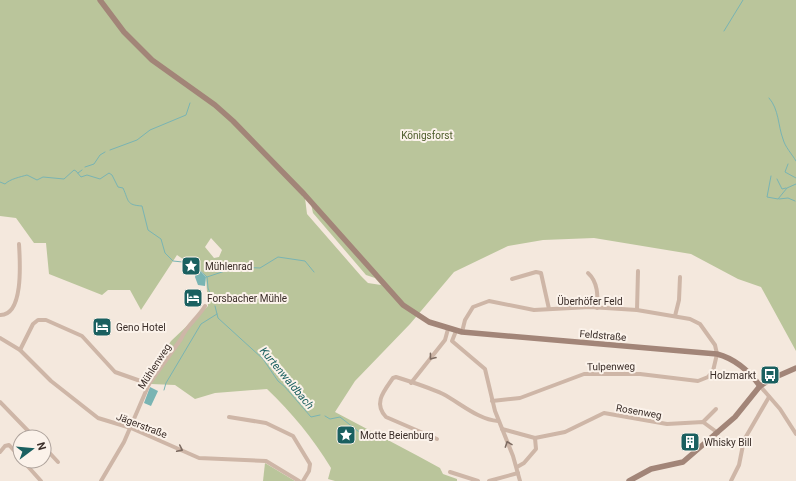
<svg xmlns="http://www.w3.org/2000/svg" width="796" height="481" viewBox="0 0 796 481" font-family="Roboto,sans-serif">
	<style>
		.green { fill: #bac59b; fill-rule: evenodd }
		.water { fill: #79b4b3 }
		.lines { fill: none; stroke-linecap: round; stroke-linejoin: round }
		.stream { stroke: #79b4b3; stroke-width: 1 }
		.street { stroke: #ceb6a7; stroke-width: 4 }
		.secondary { stroke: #a28578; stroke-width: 5.5 }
		.oneway { stroke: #7d6b61 }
		.labels { text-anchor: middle; stroke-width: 4; stroke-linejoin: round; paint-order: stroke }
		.park-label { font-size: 10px; fill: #4c5b2a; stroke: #fbf2ea }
		.poi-label { font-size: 10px; fill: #3a2d28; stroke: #fbf2ea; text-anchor: start }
		.street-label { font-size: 10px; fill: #3a2d28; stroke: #fbf2ea }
		.water-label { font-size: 11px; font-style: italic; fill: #1a6060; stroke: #fbf2ea }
	</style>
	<rect width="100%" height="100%" fill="#f4e8dd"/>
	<g class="green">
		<path d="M 0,0 L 796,0 L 796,351 L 761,287 L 738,279 L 691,254 L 594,238 L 543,240 L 508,246 L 454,272 L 410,324 L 355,381 L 335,412 L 418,456 L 440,468 L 443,474 L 457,479 L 457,481 L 335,481 L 328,479 L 331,468 C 313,438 292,413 267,389 L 215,393 L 195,399 L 175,385 L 151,384 L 146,380 L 171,341 L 208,306 L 206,277 L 202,272 L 177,255 L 141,310 L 130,290 L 108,290 L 102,295 L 49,274 L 46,243 L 34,243 L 16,218 L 0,216 ZM 305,198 L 311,204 L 313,213 L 366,275 L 375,278 L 381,285 L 368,283 L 361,276 L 307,214 ZM 211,238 L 222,250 L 219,257 L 214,258 L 205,247 Z"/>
		<path d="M 265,463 L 295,481 L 263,481 Z"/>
	</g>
	<g class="water">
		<path d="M 197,268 L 206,277 L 205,286 L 198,285 L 195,277 Z"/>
		<path d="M 150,387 L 158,391 L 151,406 L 144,403 Z"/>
	</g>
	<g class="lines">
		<g class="stream">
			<path d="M 724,31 L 743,0"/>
			<path d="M 769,98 C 779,109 778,126 783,139 C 785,147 792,154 796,161"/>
			<path d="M 110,150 L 137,140 L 150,130 L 186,115 L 190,103"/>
			<path d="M 788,164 L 785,172 L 796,178"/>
			<path d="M 85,167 L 94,164 L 100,155 L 105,152"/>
			<path d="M 78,173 L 82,170"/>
			<path d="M 771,176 L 767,197 L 778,199 L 787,188 L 796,184"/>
			<path d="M 777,179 L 782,189 L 786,188"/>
			<path d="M 0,182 L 5,184 C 10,179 20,177 27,175 L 37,180 L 43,177 L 64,179 L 74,170 L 76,171 L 81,177 L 87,175 L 100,179 L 109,173 L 112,175 L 118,187 L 123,188 C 129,201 126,205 142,206 L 148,230 L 161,239 L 165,253 L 173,261 L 192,263"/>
			<path d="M 779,199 L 788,198 L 795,201"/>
			<path d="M 197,268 L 207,277 L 208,288 L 213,301"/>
			<path d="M 207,277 L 237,267 L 260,268 L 278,257 L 305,261 L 314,272"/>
			<path d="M 215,306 L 218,318 L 263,359 L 278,381 L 285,387 L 311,417 L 320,415"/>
			<path d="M 164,390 L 166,383 L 201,324 L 217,314"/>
			<path d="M 325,416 L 330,419 L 340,417 L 363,435"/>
		</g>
		<g class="street">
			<path d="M 588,273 C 598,282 598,296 597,308"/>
			<path d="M 512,279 L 536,272 L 541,273 L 549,309"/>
			<path d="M 637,310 L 638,271"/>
			<path d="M 0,315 C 24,316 20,261 19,244"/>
			<path d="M 675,316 L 679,300 L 680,277"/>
			<path d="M 456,331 L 452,341 L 485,369 L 495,411 L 513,456 L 520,481"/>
			<path d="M 462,332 L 465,320 L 473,307 L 489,301 L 534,310 L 590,307 L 637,310 L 690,319 L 700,324 L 715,345 L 717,354 L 713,371 L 708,377 L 698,381 L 640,374 L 584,374 L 520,398 L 492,401"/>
			<path d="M 0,338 L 20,350 L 51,381 L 98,418 L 131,428 L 199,458 L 266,461 L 299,481"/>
			<path d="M 20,350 L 33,324 L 38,320 L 46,320 L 82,336 L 115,372 L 149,384"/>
			<path d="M 411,383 L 445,340 L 448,329"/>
			<path d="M 760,386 L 780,409 L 796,434"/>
			<path d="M 0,402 L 34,437"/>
			<path d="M 229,417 L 266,423 L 293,436 L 310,464 L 309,471 L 303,481"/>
			<path d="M 703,422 L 716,409"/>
			<path d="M 502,429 L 535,438 L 565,432 L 604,413 L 667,424 L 703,422 L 718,433"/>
			<path d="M 437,439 L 386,417 C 373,403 384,391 393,378 L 396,377 C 412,382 428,387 443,394 C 460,403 479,420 498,421"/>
			<path d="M 44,447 L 58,462"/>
			<path d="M 0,452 L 5,446 L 9,445 L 20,457"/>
			<path d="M 23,461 L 41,481"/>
			<path d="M 517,467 L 524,463 L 536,449 L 535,438"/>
			<path d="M 450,472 L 478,481"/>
			<path d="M 101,481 L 124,442 L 149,384 L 181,339 C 186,326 198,318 205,306"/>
			<path d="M 489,481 L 518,473"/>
			<path d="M 731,481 L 739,465 L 744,440 L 769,397"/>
		</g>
		<g class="secondary">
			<path d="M 100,0 L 124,32 L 152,60 L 215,105 L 233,121 L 304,194 L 403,305 L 429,322 L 462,332 L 717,354 C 736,359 749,371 760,386"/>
			<path d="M 629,481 L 651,469 L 683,462 L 735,417 L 760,386 L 771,379 L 796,368"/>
		</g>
	</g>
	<defs><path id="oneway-chevron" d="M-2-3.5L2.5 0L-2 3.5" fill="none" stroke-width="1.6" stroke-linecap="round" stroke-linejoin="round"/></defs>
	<g class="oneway">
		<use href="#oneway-chevron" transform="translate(432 357) rotate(128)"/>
		<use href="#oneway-chevron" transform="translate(508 444) rotate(-110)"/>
		<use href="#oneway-chevron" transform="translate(180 449) rotate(26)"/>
	</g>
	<defs>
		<symbol id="sight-square" viewBox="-11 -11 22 22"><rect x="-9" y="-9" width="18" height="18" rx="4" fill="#1a6060" stroke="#fbf2ea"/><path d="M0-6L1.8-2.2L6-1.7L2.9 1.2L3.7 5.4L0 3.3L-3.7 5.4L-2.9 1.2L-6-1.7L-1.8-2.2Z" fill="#fff"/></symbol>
		<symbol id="hotel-square" viewBox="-11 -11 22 22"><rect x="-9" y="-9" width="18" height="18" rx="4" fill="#1a6060" stroke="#fbf2ea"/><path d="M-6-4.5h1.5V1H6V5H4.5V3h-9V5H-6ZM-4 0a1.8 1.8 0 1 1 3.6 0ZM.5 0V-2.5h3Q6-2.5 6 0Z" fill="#fff"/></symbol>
		<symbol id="bus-square" viewBox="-11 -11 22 22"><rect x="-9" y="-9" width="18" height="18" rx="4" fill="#1a6060" stroke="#fbf2ea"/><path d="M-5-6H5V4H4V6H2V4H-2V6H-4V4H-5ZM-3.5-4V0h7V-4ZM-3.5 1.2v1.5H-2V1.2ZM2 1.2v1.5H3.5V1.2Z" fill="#fff"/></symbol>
		<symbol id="building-square" viewBox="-11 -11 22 22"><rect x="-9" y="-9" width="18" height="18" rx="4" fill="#1a6060" stroke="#fbf2ea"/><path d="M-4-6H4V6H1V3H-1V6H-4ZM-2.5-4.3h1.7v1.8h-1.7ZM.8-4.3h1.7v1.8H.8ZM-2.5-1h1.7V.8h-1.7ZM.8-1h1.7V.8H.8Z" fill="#fff"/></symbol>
	</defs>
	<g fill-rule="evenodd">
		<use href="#sight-square" x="180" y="255" width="22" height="22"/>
		<use href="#hotel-square" x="182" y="287" width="22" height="22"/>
		<use href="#hotel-square" x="91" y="316" width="22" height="22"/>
		<use href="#bus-square" x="759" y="364" width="22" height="22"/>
		<use href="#sight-square" x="335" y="424" width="22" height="22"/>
		<use href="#building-square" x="679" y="431" width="22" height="22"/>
	</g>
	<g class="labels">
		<g class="park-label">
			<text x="427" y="139">Königsforst</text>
		</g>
		<g class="poi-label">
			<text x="205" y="270">Mühlenrad</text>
			<text x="207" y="302">Forsbacher Mühle</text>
			<text x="116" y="331">Geno Hotel</text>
			<text x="756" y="379" text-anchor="end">Holzmarkt</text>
			<text x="360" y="439">Motte Beienburg</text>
			<text x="704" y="446">Whisky Bill</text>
		</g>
		<g class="street-label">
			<text x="590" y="305">Überhöfer Feld</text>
			<text transform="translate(603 335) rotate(5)" y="4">Feldstraße</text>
			<text transform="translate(154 366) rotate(-57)" y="4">Mühlenweg</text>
			<text transform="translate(611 366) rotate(-1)" y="4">Tulpenweg</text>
			<text transform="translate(639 411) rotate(10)" y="4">Rosenweg</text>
			<text transform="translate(142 425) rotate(21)" y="4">Jägerstraße</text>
		</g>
		<g class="water-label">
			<text transform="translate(287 378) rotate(50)" y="4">Kurtenwaldbach</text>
		</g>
	</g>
	<g transform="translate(32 449) rotate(74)"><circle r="19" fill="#fbf2ea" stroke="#aea39c"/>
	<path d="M0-3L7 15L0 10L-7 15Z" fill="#1a6060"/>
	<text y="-6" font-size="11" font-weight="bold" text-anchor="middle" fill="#3a2d28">N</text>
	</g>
</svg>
